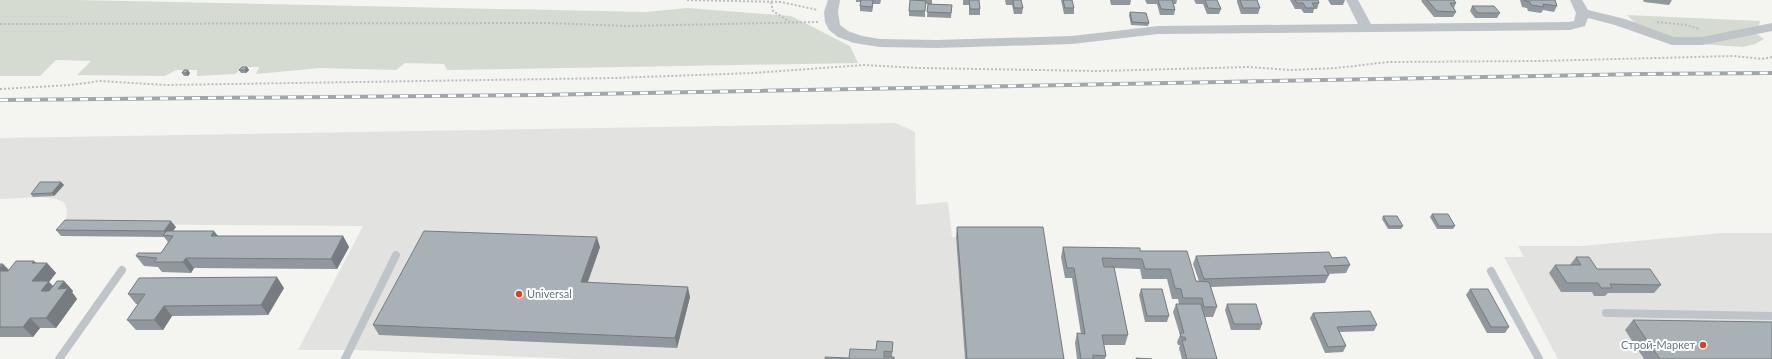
<svg xmlns="http://www.w3.org/2000/svg" width="1772" height="359" viewBox="0 0 1772 359" font-family="Lato,sans-serif">
	<style>
		.built { fill: #e2e3e1 }
		.green { fill: #d5dbd1 }
		.lines { fill: none; stroke-linecap: round; stroke-linejoin: round }
		.path { stroke: #babdbf; stroke-width: 2; stroke-dasharray: 2 2; stroke-linecap: butt }
		.service { stroke: #bec4c7; stroke-width: 8 }
		.minor { fill: #bec4c7; fill-rule: evenodd }
		.rail-casing { stroke: #9fa7ac; stroke-width: 4 }
		.rail { stroke: #fff; stroke-width: 2.5; stroke-dasharray: 8; stroke-linecap: butt }
		.wall { fill: #90989d }
		.shaded-wall { fill: #767c7f }
		.building { fill: #a8b1b6; stroke: #767c7f }
		.poi-dot { fill: #ec3b18; stroke: #fff; stroke-width: 1.5 }
		.labels { text-anchor: middle; stroke-width: 4; stroke-linejoin: round; paint-order: stroke }
		.poi-label { font-size: 11px; fill: #617683; stroke: #fff; text-anchor: start }
	</style>
	<rect width="100%" height="100%" fill="#f4f4f0"/>
	<g class="built">
		<path d="M 896,123 L 915,132 L 916,205 L 948,202 L 952,237 L 956,237 L 965,359 L 578,359 L 358,350 L 298,350 L 363,226 L 74,224 L 68,223 L 66,219 L 67,213 L 66,207 L 64,202 L 56,199 L 41,197 L 0,199 L 0,138 Z"/>
		<path d="M 1722,233 L 1772,233 L 1772,359 L 1558,359 L 1504,257 L 1524,257 L 1518,246 L 1582,246 Z"/>
	</g>
	<g class="green">
		<path d="M 0,0 L 76,0 L 646,12 L 687,8 L 791,16 L 850,46 L 858,63 L 447,70 L 444,64 L 405,63 L 396,70 L 320,68 L 256,74 L 259,67 L 244,67 L 235,74 L 197,76 L 197,70 L 176,70 L 165,76 L 77,75 L 91,61 L 56,60 L 40,76 L 0,76 Z"/>
		<path d="M 1627,15 L 1760,21 L 1758,28 L 1755,33 L 1764,39 L 1755,44 L 1743,47 L 1700,44 L 1675,40 L 1636,24 Z"/>
	</g>
	<g class="lines">
		<g class="path">
			<path d="M 687,0 L 781,2 L 818,10"/>
			<path d="M 771,2 L 773,11 L 790,22"/>
			<path d="M 1657,22 L 1687,25 L 1699,29"/>
			<path d="M 0,24 L 548,23 L 627,26 L 819,22"/>
			<path d="M 0,89 L 71,85 L 100,81 L 166,85 L 614,78 L 753,73 L 864,65 L 920,68 L 1098,71 L 1249,67 L 1290,70 L 1337,68 L 1388,62 L 1539,61 L 1734,56 L 1762,59 L 1772,57"/>
		</g>
		<g class="service">
			<path d="M 1491,271 L 1539,359"/>
			<path d="M 1606,313 L 1772,316"/>
			<path d="M 59,359 L 122,270"/>
			<path d="M 345,359 L 396,255"/>
		</g>
		<path class="minor" d="M 828,0 L 840,0 L 838,12 L 840,25 L 848,31 L 862,36 L 880,39 L 937,40 L 1072,36 L 1158,26 L 1358,24 L 1346,0 L 1358,0 L 1371,24 L 1569,22 L 1574,21 L 1576,13 L 1570,0 L 1582,0 L 1588,10 L 1625,19 L 1674,37 L 1702,37 L 1772,23 L 1772,31 L 1702,45 L 1672,45 L 1615,25 L 1588,18 L 1585,26 L 1570,30 L 1158,34 L 1072,44 L 937,48 L 880,47 L 854,43 L 838,37 L 829,30 L 825,22 L 824,12 Z"/>
		<defs>
			<path id="rail" d="M 0,100 L 537,95 L 1644,74 L 1772,73"/>
		</defs>
		<use href="#rail" class="rail-casing"/>
		<use href="#rail" class="rail"/>
	</g>
	<g class="wall">
		<path d="M 856,0 L 881,0 L 880,4 L 873,4 L 872,12 L 860,11 L 860,6 L 861,2 L 856,2 Z"/>
		<path d="M 917,0 L 932,0 L 932,4 L 952,5 L 951,18 L 927,17 L 928,4 L 925,4 L 925,17 L 909,16 L 909,11 Z"/>
		<path d="M 963,0 L 979,0 L 980,9 L 980,15 L 969,15 L 969,5 L 963,5 Z"/>
		<path d="M 1005,0 L 1021,0 L 1023,8 L 1022,14 L 1014,14 L 1012,5 L 1006,5 Z"/>
		<path d="M 1061,0 L 1072,0 L 1074,8 L 1074,14 L 1064,14 Z"/>
		<path d="M 1110,0 L 1131,0 L 1130,5 L 1111,5 Z"/>
		<path d="M 1145,0 L 1177,0 L 1176,4 L 1174,4 L 1175,10 L 1174,15 L 1160,15 L 1157,4 L 1147,4 Z"/>
		<path d="M 1194,0 L 1217,0 L 1221,9 L 1219,14 L 1207,14 L 1203,4 L 1196,4 Z"/>
		<path d="M 1237,0 L 1257,0 L 1260,8 L 1258,14 L 1241,14 L 1237,2 Z"/>
		<path d="M 1290,0 L 1318,0 L 1319,3 L 1317,9 L 1314,9 L 1313,13 L 1304,13 L 1301,9 L 1295,9 Z"/>
		<path d="M 1328,0 L 1345,0 L 1343,5 L 1331,5 Z"/>
		<path d="M 1422,0 L 1454,0 L 1456,3 L 1454,8 L 1456,12 L 1453,17 L 1434,17 L 1421,1 Z"/>
		<path d="M 1520,0 L 1555,0 L 1557,6 L 1554,12 L 1543,10 L 1541,13 L 1528,11 L 1527,8 L 1522,7 Z"/>
		<path d="M 1643,0 L 1672,0 L 1669,5 L 1644,2 Z"/>
		<path d="M 1472,6 L 1500,13 L 1497,18 L 1475,18 L 1470,11 Z"/>
		<path d="M 1130,12 L 1149,23 L 1148,26 L 1131,25 L 1129,15 Z"/>
		<path d="M 247,67 L 249,70 L 246,73 L 241,73 L 239,70 Z"/>
		<path d="M 182,73 L 190,73 L 188,76 L 184,76 Z"/>
		<path d="M 61,182 L 64,185 L 54,196 L 33,197 L 31,194 Z"/>
		<path d="M 1432,214 L 1455,226 L 1453,229 L 1437,229 L 1430,217 Z"/>
		<path d="M 1383,216 L 1403,226 L 1401,229 L 1388,229 L 1382,219 Z"/>
		<path d="M 176,227 L 173,231 L 218,236 L 343,236 L 349,247 L 337,269 L 194,268 L 191,273 L 162,272 L 158,267 L 144,266 L 136,256 L 161,253 L 168,242 L 164,237 L 61,236 L 56,230 Z"/>
		<path d="M 957,227 L 1064,359 L 965,359 L 956,237 Z"/>
		<path d="M 600,247 L 588,282 L 690,297 L 677,348 L 379,335 L 373,325 Z"/>
		<path d="M 1063,247 L 1140,251 L 1196,281 L 1199,281 L 1193,264 L 1196,256 L 1332,258 L 1350,265 L 1346,273 L 1328,274 L 1329,275 L 1325,283 L 1211,287 L 1217,307 L 1213,317 L 1205,317 L 1217,359 L 1182,359 L 1179,348 L 1180,345 L 1178,345 L 1177,342 L 1180,335 L 1173,312 L 1176,304 L 1179,304 L 1178,299 L 1172,299 L 1167,279 L 1142,279 L 1140,269 L 1114,268 L 1128,335 L 1125,345 L 1104,345 L 1106,356 L 1105,359 L 1077,359 L 1075,343 L 1077,333 L 1081,334 L 1072,278 L 1065,278 L 1061,257 Z"/>
		<path d="M 1576,257 L 1597,269 L 1661,285 L 1654,293 L 1608,293 L 1605,296 L 1594,296 L 1592,292 L 1561,292 L 1549,273 L 1555,265 L 1570,265 Z"/>
		<path d="M 34,261 L 36,263 L 47,263 L 56,273 L 49,282 L 53,286 L 64,281 L 73,291 L 72,292 L 77,299 L 56,328 L 40,328 L 33,337 L 0,337 L 0,264 L 9,270 Z"/>
		<path d="M 284,288 L 268,315 L 172,316 L 163,330 L 136,330 L 127,320 L 138,304 L 136,304 L 128,294 Z"/>
		<path d="M 1141,289 L 1169,316 L 1167,322 L 1145,322 L 1139,295 Z"/>
		<path d="M 1470,289 L 1509,327 L 1505,333 L 1487,333 L 1466,295 Z"/>
		<path d="M 1227,304 L 1262,324 L 1260,330 L 1231,330 L 1225,310 Z"/>
		<path d="M 1313,313 L 1377,325 L 1374,331 L 1339,332 L 1346,346 L 1343,352 L 1325,353 L 1310,318 Z"/>
		<path d="M 1633,320 L 1772,359 L 1644,359 L 1625,330 Z"/>
		<path d="M 893,342 L 892,357 L 849,358 L 876,350 Z"/>
	</g>
	<g class="shaded-wall">
		<path d="M 873,0 L 873,4 L 872,12 L 872,7 Z"/>
		<path d="M 247,67 L 249,70 L 246,73 L 245,70 Z"/>
		<path d="M 188,70 L 190,73 L 188,76 L 186,73 Z"/>
		<path d="M 61,182 L 64,185 L 54,196 L 52,193 Z"/>
		<path d="M 171,221 L 176,227 L 169,236 L 167,236 L 164,231 Z"/>
		<path d="M 214,231 L 222,241 L 211,236 Z"/>
		<path d="M 343,236 L 349,247 L 337,269 L 331,259 Z"/>
		<path d="M 597,237 L 600,247 L 584,292 L 581,282 Z"/>
		<path d="M 186,258 L 194,268 L 191,273 L 183,262 Z"/>
		<path d="M 34,261 L 41,269 L 47,263 L 56,273 L 49,282 L 58,291 L 51,301 L 32,281 L 32,263 Z"/>
		<path d="M 3,264 L 13,274 L 0,273 L 0,268 Z"/>
		<path d="M 277,277 L 284,288 L 268,315 L 261,305 Z"/>
		<path d="M 64,281 L 73,291 L 72,292 L 77,299 L 56,328 L 46,318 L 58,289 Z"/>
		<path d="M 688,287 L 690,297 L 677,348 L 675,338 Z"/>
		<path d="M 164,306 L 172,316 L 163,330 L 154,320 Z"/>
		<path d="M 30,318 L 40,328 L 33,337 L 23,327 Z"/>
	</g>
	<g class="building">
		<path d="M 861,0 L 873,0 L 872,7 L 860,6 Z"/>
		<path d="M 910,0 L 926,1 L 925,11 L 909,11 Z"/>
		<path d="M 969,0 L 979,0 L 980,9 L 970,9 Z"/>
		<path d="M 1013,0 L 1021,0 L 1023,8 L 1014,8 Z"/>
		<path d="M 1063,0 L 1072,0 L 1074,8 L 1065,8 Z"/>
		<path d="M 1158,0 L 1172,0 L 1175,10 L 1161,9 Z"/>
		<path d="M 1205,0 L 1217,0 L 1221,9 L 1208,8 Z"/>
		<path d="M 1240,0 L 1257,0 L 1260,8 L 1243,8 Z"/>
		<path d="M 1295,0 L 1318,0 L 1319,3 L 1312,3 L 1315,8 L 1306,8 L 1303,3 L 1297,3 Z"/>
		<path d="M 1427,0 L 1454,0 L 1456,3 L 1450,3 L 1456,12 L 1437,11 Z"/>
		<path d="M 1524,0 L 1555,0 L 1557,6 L 1543,4 L 1544,7 L 1531,5 L 1530,2 L 1525,1 Z"/>
		<path d="M 928,4 L 952,5 L 951,13 L 927,12 Z"/>
		<path d="M 1472,6 L 1494,6 L 1500,13 L 1478,13 Z"/>
		<path d="M 1130,12 L 1146,13 L 1149,23 L 1132,22 Z"/>
		<path d="M 242,67 L 247,67 L 245,70 L 239,70 Z"/>
		<path d="M 184,70 L 188,70 L 186,73 L 182,73 Z"/>
		<path d="M 40,182 L 61,182 L 52,193 L 31,194 Z"/>
		<path d="M 1432,214 L 1448,214 L 1455,226 L 1439,226 Z"/>
		<path d="M 1383,216 L 1397,216 L 1403,226 L 1389,226 Z"/>
		<path d="M 65,220 L 171,221 L 164,231 L 56,230 Z"/>
		<path d="M 957,227 L 1043,227 L 1064,359 L 967,359 Z"/>
		<path d="M 167,231 L 214,231 L 211,236 L 343,236 L 331,259 L 186,258 L 183,262 L 154,262 L 157,258 L 136,256 L 138,253 L 161,253 L 173,236 L 163,235 Z"/>
		<path d="M 424,231 L 597,237 L 581,282 L 688,287 L 675,338 L 373,325 Z"/>
		<path d="M 1063,247 L 1140,248 L 1140,251 L 1187,251 L 1196,281 L 1209,282 L 1217,307 L 1204,307 L 1202,298 L 1183,298 L 1181,289 L 1175,288 L 1170,269 L 1145,269 L 1142,259 L 1102,258 L 1104,267 L 1114,267 L 1128,335 L 1102,335 L 1106,356 L 1093,355 L 1093,359 L 1081,359 L 1077,333 L 1085,334 L 1074,268 L 1067,268 Z"/>
		<path d="M 1329,252 L 1332,258 L 1346,257 L 1350,265 L 1324,266 L 1329,275 L 1204,279 L 1196,256 Z"/>
		<path d="M 1576,257 L 1589,257 L 1597,269 L 1650,269 L 1661,285 L 1610,284 L 1612,288 L 1601,288 L 1598,283 L 1567,283 L 1555,265 L 1581,265 Z"/>
		<path d="M 16,261 L 34,261 L 32,263 L 47,263 L 32,281 L 49,281 L 41,291 L 49,291 L 57,281 L 64,281 L 58,289 L 68,288 L 46,318 L 30,318 L 23,327 L 0,327 L 0,271 L 8,271 Z"/>
		<path d="M 0,264 L 3,264 L 0,268 Z"/>
		<path d="M 277,277 L 261,305 L 164,306 L 154,320 L 127,320 L 145,294 L 128,294 L 139,278 Z"/>
		<path d="M 1141,289 L 1162,289 L 1169,316 L 1147,316 Z"/>
		<path d="M 1470,289 L 1488,289 L 1509,327 L 1491,327 Z"/>
		<path d="M 1176,304 L 1201,304 L 1217,359 L 1187,359 L 1182,340 L 1186,340 L 1185,337 L 1181,337 L 1180,333 L 1184,333 Z"/>
		<path d="M 1227,304 L 1256,304 L 1262,324 L 1234,324 Z"/>
		<path d="M 1370,311 L 1377,325 L 1337,327 L 1346,346 L 1328,347 L 1313,313 Z"/>
		<path d="M 1633,320 L 1772,322 L 1772,359 L 1660,359 Z"/>
		<path d="M 877,341 L 893,342 L 892,352 L 884,351 L 884,357 L 894,357 L 894,359 L 825,359 L 825,357 L 849,358 L 850,349 L 876,350 Z"/>
		<path d="M 1136,358 L 1152,359 L 1136,359 Z"/>
	</g>
	<g class="poi-dot">
		<circle cx="519" cy="294" r="4"/>
		<circle cx="1703" cy="345" r="4"/>
	</g>
	<g class="labels">
		<g class="poi-label">
			<text x="527" y="298">Universal</text>
			<text x="1695" y="349" text-anchor="end">Строй-Маркет</text>
		</g>
	</g>
</svg>
